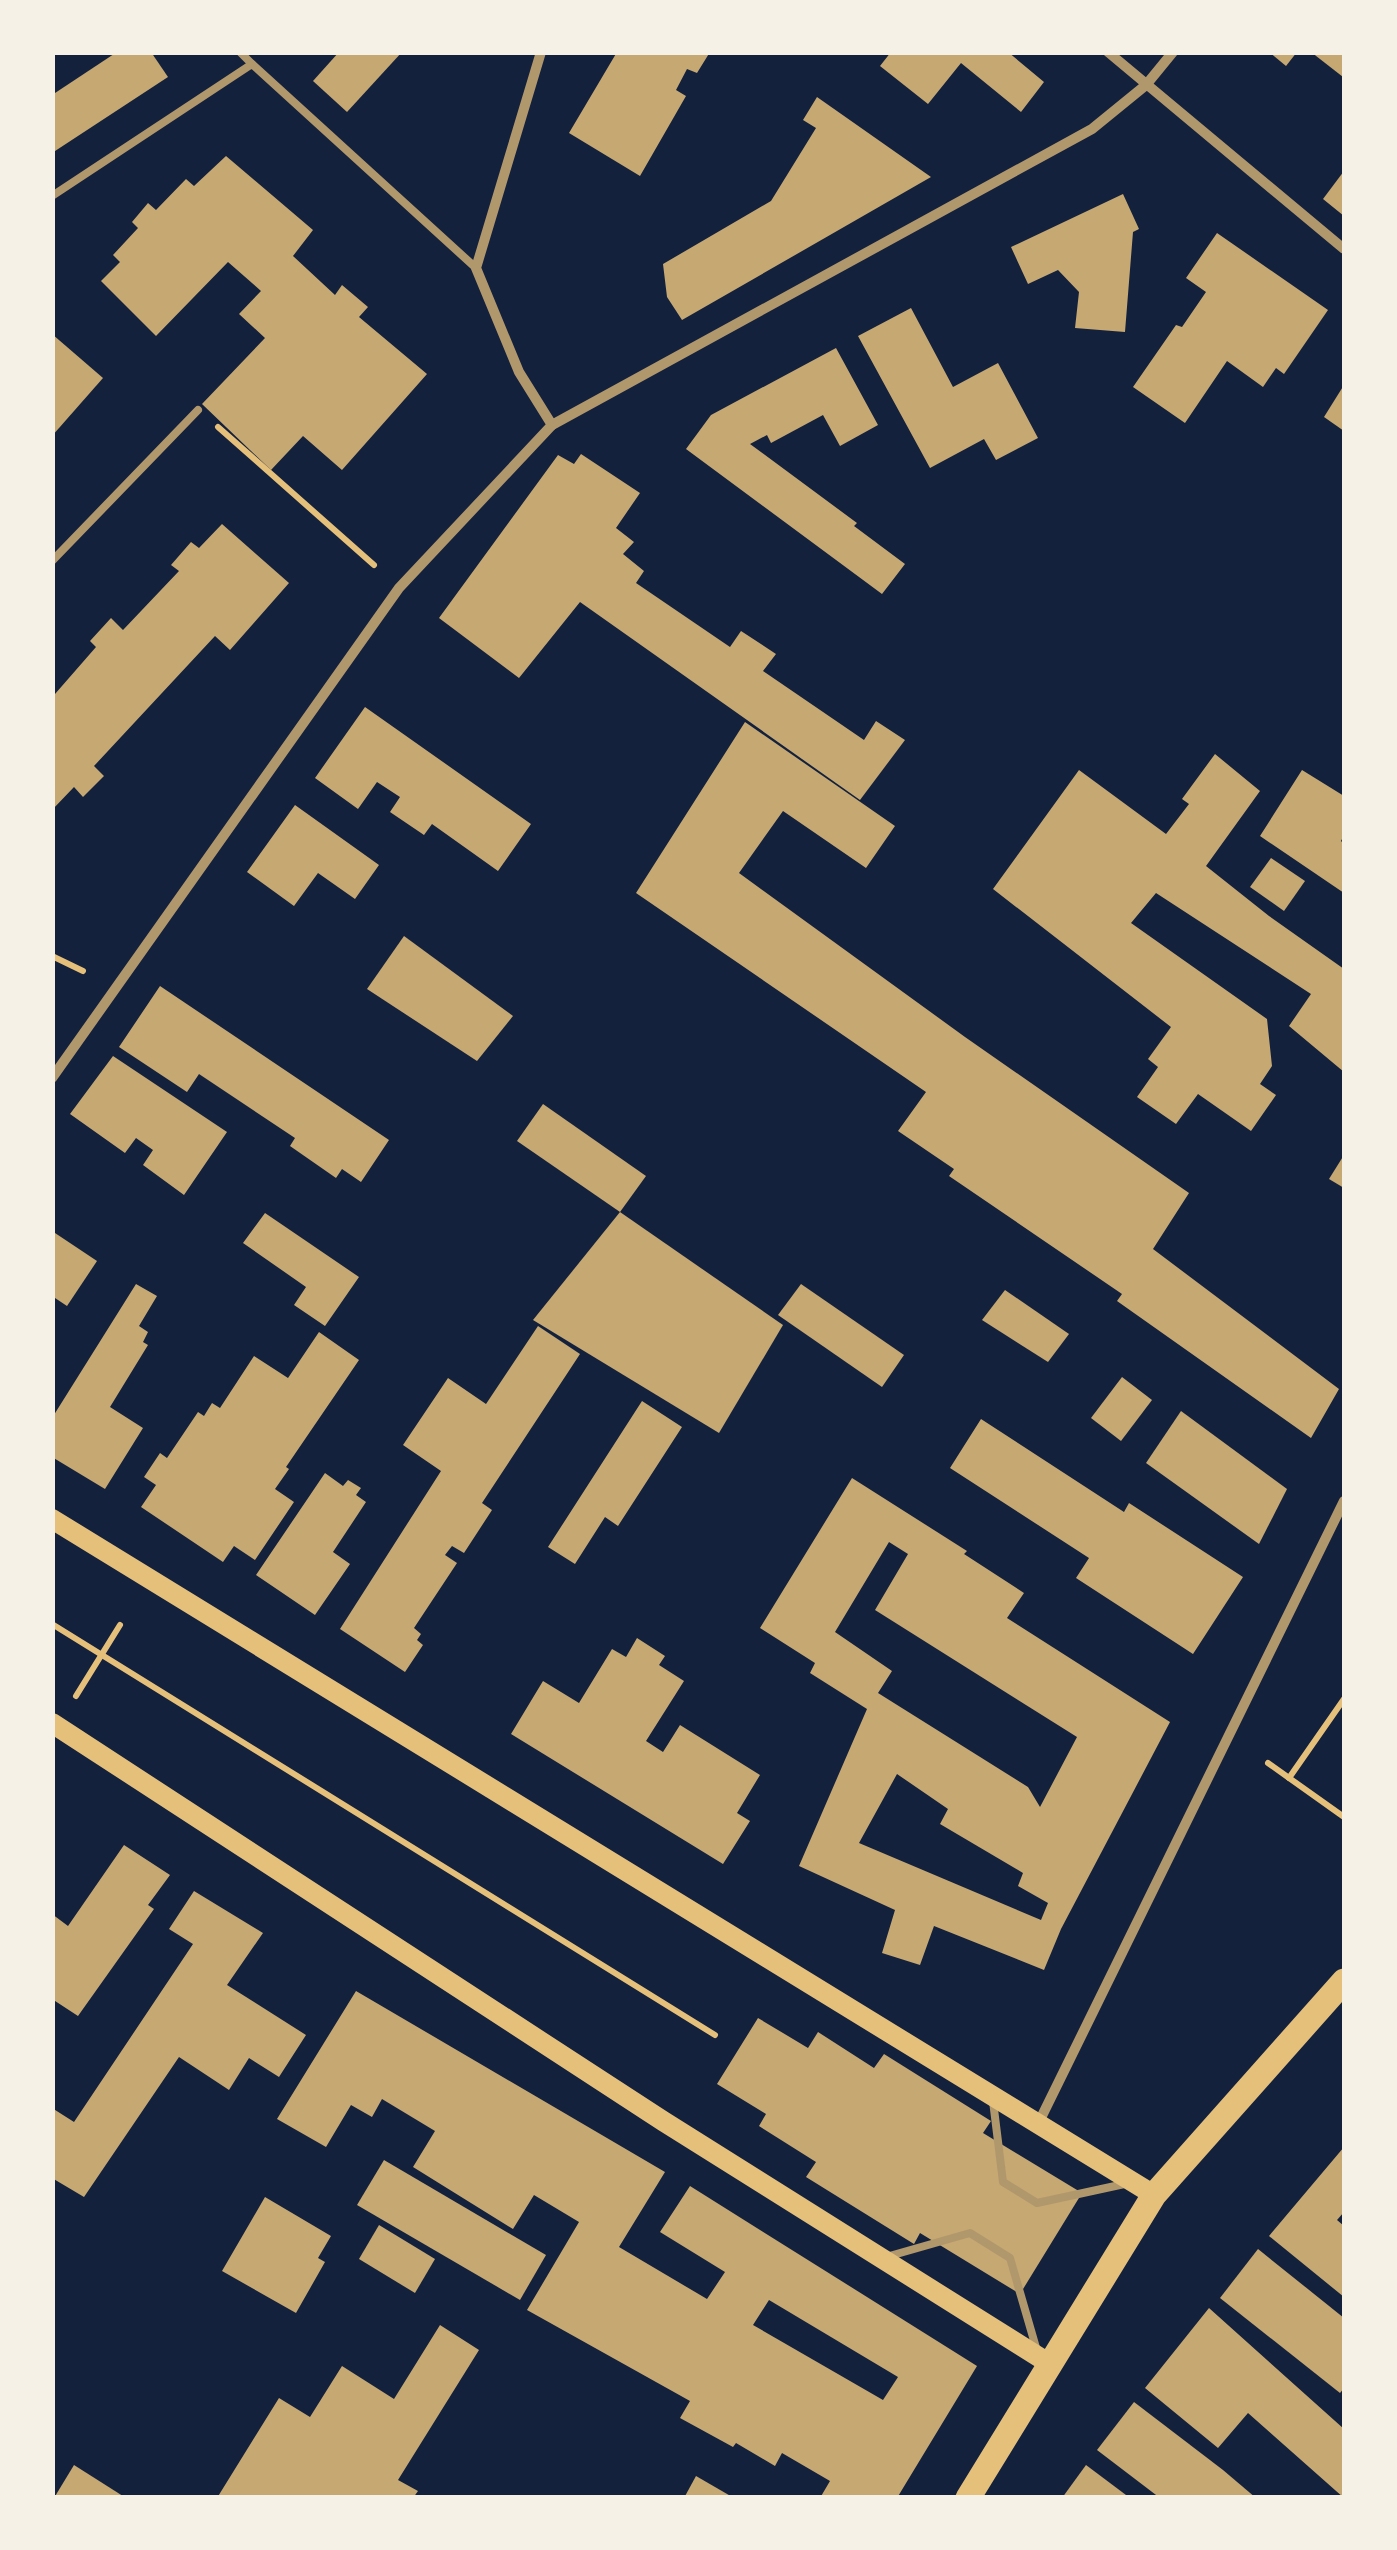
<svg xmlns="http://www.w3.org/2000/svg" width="1397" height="2550" viewBox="0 0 1397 2550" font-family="Bitter,serif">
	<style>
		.building { fill: #c6a872; fill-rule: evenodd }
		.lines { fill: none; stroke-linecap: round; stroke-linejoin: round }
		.path { stroke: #e5c07b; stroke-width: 6 }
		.service { stroke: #b1986c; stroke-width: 8 }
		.minor { stroke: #b1986c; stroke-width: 10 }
		.secondary { stroke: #e5c07b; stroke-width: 20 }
		.primary { stroke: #e5c07b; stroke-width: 25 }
	</style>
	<rect width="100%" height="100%" fill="#14213d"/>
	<g class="building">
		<path d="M 117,52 L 151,52 L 168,77 L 52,153 L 52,95 Z"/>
		<path d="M 339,52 L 402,52 L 347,112 L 313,81 Z"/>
		<path d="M 617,52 L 710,52 L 697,73 L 687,69 L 676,90 L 686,96 L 640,176 L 569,133 Z"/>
		<path d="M 891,52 L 1008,52 L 1044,82 L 1021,112 L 961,63 L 928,104 L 880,66 Z"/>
		<path d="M 1269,52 L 1297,52 L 1286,66 Z"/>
		<path d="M 1311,52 L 1344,52 L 1344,75 L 1343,77 Z"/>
		<path d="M 817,97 L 931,177 L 682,320 L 667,297 L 663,264 L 771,201 L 816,128 L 803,120 Z"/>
		<path d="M 226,156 L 313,230 L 293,256 L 335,295 L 342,285 L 368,307 L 359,317 L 427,374 L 342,470 L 303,436 L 271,470 L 202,404 L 265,338 L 239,314 L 261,291 L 228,262 L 156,336 L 101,281 L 120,262 L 113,255 L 138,228 L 132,222 L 148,203 L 156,210 L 186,179 L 194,186 Z"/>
		<path d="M 1344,171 L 1344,216 L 1323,199 Z"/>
		<path d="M 1123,194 L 1139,229 L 1133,232 L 1125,332 L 1075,328 L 1079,292 L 1058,270 L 1028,284 L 1011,247 Z"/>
		<path d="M 1217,233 L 1328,310 L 1284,374 L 1276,368 L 1263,387 L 1227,361 L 1185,423 L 1133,387 L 1176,325 L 1182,327 L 1206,292 L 1186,278 Z"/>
		<path d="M 911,308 L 953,387 L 998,363 L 1038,438 L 996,460 L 984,439 L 930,468 L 858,336 Z"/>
		<path d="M 52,334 L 103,378 L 52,436 Z"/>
		<path d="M 836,348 L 878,425 L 840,446 L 823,415 L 771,443 L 767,435 L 750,444 L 857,523 L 854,526 L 905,564 L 882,594 L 686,449 L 711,415 Z"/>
		<path d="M 1344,385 L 1344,431 L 1324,417 Z"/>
		<path d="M 581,454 L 640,493 L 616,528 L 634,542 L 623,554 L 644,571 L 636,583 L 730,647 L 741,631 L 776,654 L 763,671 L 864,740 L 876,721 L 905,740 L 860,800 L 580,602 L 519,678 L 439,618 L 558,455 L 574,464 Z"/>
		<path d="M 222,524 L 289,583 L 230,650 L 215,636 L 94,766 L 104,776 L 83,797 L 74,787 L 52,810 L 52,692 L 55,694 L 96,647 L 90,641 L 111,618 L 123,630 L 179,571 L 171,565 L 191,542 L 199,548 Z"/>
		<path d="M 365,707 L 531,824 L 498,871 L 432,824 L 424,835 L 390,812 L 400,797 L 377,782 L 358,809 L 315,778 Z"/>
		<path d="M 745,722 L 895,826 L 866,868 L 783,811 L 739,873 L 965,1037 L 1189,1193 L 1153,1249 L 1339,1389 L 1311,1438 L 1117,1301 L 1122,1294 L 949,1176 L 954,1169 L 898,1131 L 926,1092 L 636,893 Z"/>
		<path d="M 1215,754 L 1260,791 L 1206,866 L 1269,916 L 1344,969 L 1344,1072 L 1289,1026 L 1311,994 L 1156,893 L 1131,923 L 1267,1019 L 1272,1066 L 1260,1084 L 1276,1095 L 1251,1131 L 1198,1094 L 1176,1124 L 1137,1097 L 1158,1067 L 1148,1059 L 1171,1027 L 993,889 L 1079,770 L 1166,834 L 1189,804 L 1182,799 Z"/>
		<path d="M 1302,770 L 1344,796 L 1344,835 L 1341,841 L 1344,844 L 1344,893 L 1260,836 Z"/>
		<path d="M 295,805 L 379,865 L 355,899 L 318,873 L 294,906 L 247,872 Z"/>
		<path d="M 1271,858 L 1305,881 L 1284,911 L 1250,887 Z"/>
		<path d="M 404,936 L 513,1016 L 477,1061 L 367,989 Z"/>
		<path d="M 160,986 L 389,1140 L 361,1182 L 342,1169 L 336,1178 L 290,1146 L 295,1138 L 199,1074 L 187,1092 L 119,1047 Z"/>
		<path d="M 113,1056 L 227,1132 L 184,1195 L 143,1165 L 153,1150 L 136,1138 L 125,1153 L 70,1114 Z"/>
		<path d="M 543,1104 L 646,1176 L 620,1212 L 517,1141 Z"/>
		<path d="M 1344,1155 L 1344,1188 L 1329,1179 Z"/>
		<path d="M 620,1212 L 783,1325 L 719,1433 L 533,1320 Z"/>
		<path d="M 265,1213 L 359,1277 L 325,1326 L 294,1305 L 306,1287 L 243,1243 Z"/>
		<path d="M 52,1231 L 97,1261 L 67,1306 L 52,1296 Z"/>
		<path d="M 136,1284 L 157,1296 L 139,1326 L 148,1332 L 143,1342 L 148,1345 L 110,1407 L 143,1428 L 105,1489 L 52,1457 L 52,1418 Z"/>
		<path d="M 801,1284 L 904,1355 L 882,1387 L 778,1315 Z"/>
		<path d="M 1005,1290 L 1069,1334 L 1048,1362 L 982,1320 Z"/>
		<path d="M 538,1326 L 580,1354 L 482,1503 L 492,1510 L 464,1553 L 452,1546 L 445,1555 L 457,1563 L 414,1628 L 421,1634 L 417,1640 L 423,1645 L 405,1672 L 340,1629 L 441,1471 L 403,1445 L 448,1378 L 486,1404 Z"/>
		<path d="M 319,1332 L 359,1360 L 286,1467 L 289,1469 L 275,1489 L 294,1502 L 255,1560 L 234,1546 L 223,1562 L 141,1507 L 156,1485 L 144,1477 L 160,1453 L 167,1458 L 198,1412 L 204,1416 L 212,1403 L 220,1408 L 254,1356 L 288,1378 Z"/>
		<path d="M 1122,1377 L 1152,1400 L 1121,1441 L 1091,1418 Z"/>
		<path d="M 642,1401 L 682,1427 L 618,1526 L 605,1517 L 575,1564 L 548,1547 Z"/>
		<path d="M 1181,1411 L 1287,1489 L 1259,1544 L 1146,1463 Z"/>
		<path d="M 981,1419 L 1124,1512 L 1129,1503 L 1243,1577 L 1193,1654 L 1076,1578 L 1089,1558 L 950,1468 Z"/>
		<path d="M 325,1473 L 343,1486 L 348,1480 L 361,1488 L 356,1495 L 366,1502 L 333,1552 L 350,1564 L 315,1615 L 256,1575 Z"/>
		<path d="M 852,1478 L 967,1551 L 964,1554 L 1024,1593 L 1007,1618 L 1170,1722 L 1061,1929 L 1044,1970 L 934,1926 L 920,1965 L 882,1953 L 895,1910 L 799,1866 L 867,1709 L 810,1673 L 815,1663 L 760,1628 ZM 889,1542 L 908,1554 L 875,1610 L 1077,1737 L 1040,1807 L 1028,1787 L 878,1693 L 892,1671 L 835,1632 ZM 897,1774 L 948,1809 L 940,1824 L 1023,1873 L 1018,1886 L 1048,1903 L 1041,1920 L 859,1843 Z"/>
		<path d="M 637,1638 L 665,1656 L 659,1665 L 684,1681 L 646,1741 L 663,1752 L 680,1725 L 760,1775 L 737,1813 L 750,1821 L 723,1864 L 511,1734 L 543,1681 L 579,1703 L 612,1649 L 626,1657 Z"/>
		<path d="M 124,1845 L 170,1875 L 148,1905 L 154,1909 L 78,2016 L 52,1999 L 52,1914 L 68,1926 Z"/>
		<path d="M 194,1891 L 263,1933 L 227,1985 L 306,2035 L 279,2077 L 249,2058 L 229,2090 L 179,2057 L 84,2197 L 52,2178 L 52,2108 L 74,2122 L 193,1944 L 169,1929 Z"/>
		<path d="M 356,1991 L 665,2172 L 619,2247 L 707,2299 L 725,2272 L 660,2232 L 690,2186 L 977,2366 L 897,2498 L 820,2498 L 830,2481 L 782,2453 L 775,2466 L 736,2443 L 733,2447 L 680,2418 L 690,2401 L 527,2310 L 579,2222 L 534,2195 L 513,2229 L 413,2167 L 435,2131 L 382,2099 L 372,2117 L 351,2105 L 326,2147 L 277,2119 ZM 769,2300 L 898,2377 L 883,2400 L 753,2325 Z"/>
		<path d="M 758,2018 L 808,2048 L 818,2032 L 874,2068 L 884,2054 L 991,2121 L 983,2133 L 1082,2193 L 1020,2294 L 920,2233 L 914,2244 L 806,2177 L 816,2162 L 759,2126 L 766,2114 L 717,2084 Z"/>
		<path d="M 1344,2147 L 1344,2212 L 1337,2220 L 1344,2226 L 1344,2297 L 1269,2236 Z"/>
		<path d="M 384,2160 L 546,2255 L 520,2300 L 357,2205 Z"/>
		<path d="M 265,2197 L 331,2236 L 318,2258 L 325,2262 L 296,2313 L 222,2271 Z"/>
		<path d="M 379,2225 L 435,2259 L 415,2293 L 359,2259 Z"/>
		<path d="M 1258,2249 L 1344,2318 L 1344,2388 L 1340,2393 L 1220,2298 Z"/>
		<path d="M 1209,2308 L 1344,2429 L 1344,2498 L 1248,2413 L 1218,2448 L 1145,2388 Z"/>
		<path d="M 440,2325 L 479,2350 L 398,2480 L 418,2491 L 413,2498 L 217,2498 L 279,2398 L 310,2417 L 342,2366 L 394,2399 Z"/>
		<path d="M 1134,2402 L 1223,2470 L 1256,2498 L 1160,2498 L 1097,2450 Z"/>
		<path d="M 74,2465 L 126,2498 L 54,2498 Z"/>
		<path d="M 1086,2465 L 1130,2498 L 1062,2498 Z"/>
		<path d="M 696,2476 L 734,2498 L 684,2498 Z"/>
	</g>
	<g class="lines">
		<g class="path">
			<path d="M 218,427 L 374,565"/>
			<path d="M 52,956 L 83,971"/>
			<path d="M 52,1624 L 715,2035"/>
			<path d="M 76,1696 L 120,1625"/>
			<path d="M 1268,1763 L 1344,1817"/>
			<path d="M 1289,1778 L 1344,1699"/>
		</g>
		<g class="service">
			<path d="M 240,52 L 252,64"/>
			<path d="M 52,196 L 252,64 L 476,268"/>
			<path d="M 52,561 L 198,410"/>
			<path d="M 993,2101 L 1003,2182 L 1037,2203 L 1129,2183"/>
			<path d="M 886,2257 L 970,2233 L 1010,2258 L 1037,2351"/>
		</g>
		<g class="minor">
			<path d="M 1108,52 L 1344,249"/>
			<path d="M 552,425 L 1092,129 L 1146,85 L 1173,52"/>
			<path d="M 52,1078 L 399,588 L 552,425 L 519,372 L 476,268 L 541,52"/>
			<path d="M 1038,2124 L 1344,1501"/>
		</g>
		<g class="secondary">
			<path d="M 52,1519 L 1154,2195"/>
			<path d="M 52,1723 L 663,2121 L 1050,2364"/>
		</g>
		<path class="primary" d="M 968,2498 L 1154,2195 L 1344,1981"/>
	</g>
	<rect width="1397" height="2550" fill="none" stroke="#f6f1e7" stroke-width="110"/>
</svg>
